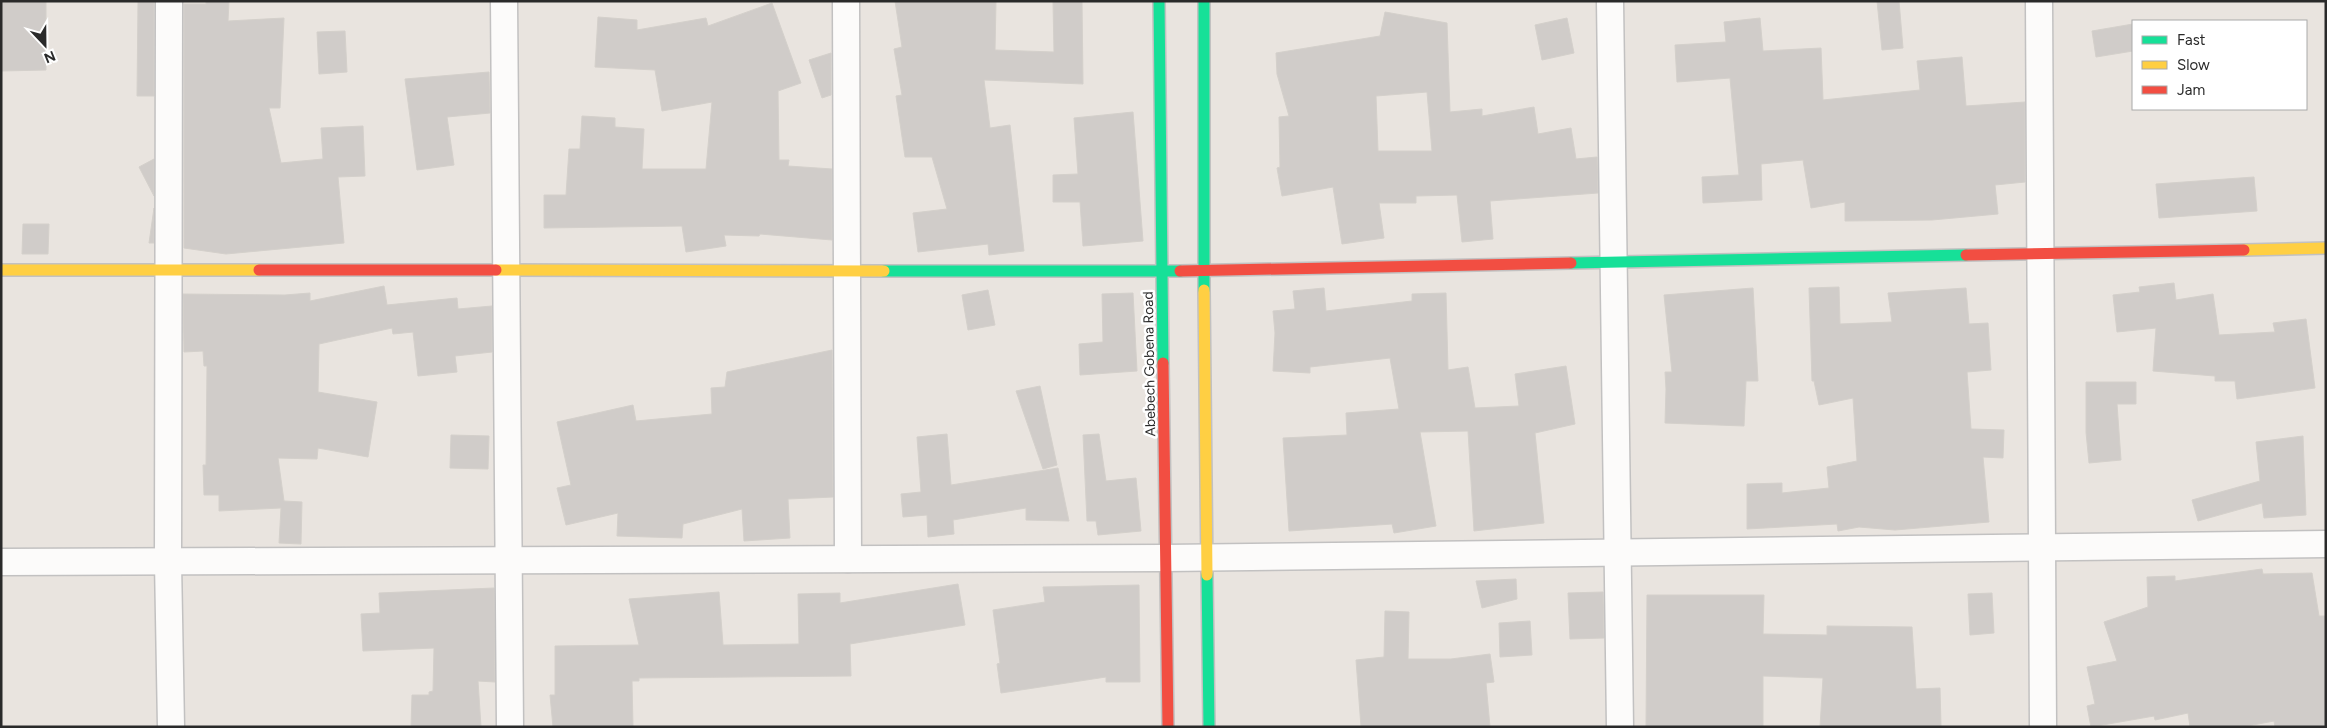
<svg xmlns="http://www.w3.org/2000/svg" width="2327" height="728" viewBox="0 0 2327 728" font-family="Figtree,sans-serif">
	<style>
		.building { fill: #d0ccc9; stroke: #d4d0cb; fill-rule: evenodd }
		.lines { fill: none; stroke-linecap: round; stroke-linejoin: round }
		.street-casing { stroke: #c2c1c1; stroke-width: 29 }
		.fast-casing { stroke: #c2c1c1; stroke-width: 14 }
		.slow-casing { stroke: #c2c1c1; stroke-width: 14 }
		.jam-casing { stroke: #c2c1c1; stroke-width: 14 }
		.street { stroke: #fcfbfa; stroke-width: 26 }
		.fast { stroke: #16e098; stroke-width: 11 }
		.slow { stroke: #ffcf43; stroke-width: 11 }
		.jam { stroke: #f24e42; stroke-width: 11 }
		.labels { text-anchor: middle; stroke-width: 5; stroke-linejoin: round; paint-order: stroke }
		.street-label { font-size: 14px; fill: #2a2a2a; stroke: #fff }
	</style>
	<rect width="100%" height="100%" fill="#e9e4df"/>
	<g class="building">
		<path d="M 1,1 L 46,1 L 46,70 L 1,71 Z"/>
		<path d="M 206,1 L 229,1 L 228,21 L 284,18 L 280,108 L 269,108 L 281,163 L 323,159 L 321,128 L 363,126 L 365,176 L 338,177 L 344,243 L 226,254 L 184,248 L 184,4 L 206,4 Z"/>
		<path d="M 895,1 L 996,1 L 995,50 L 1054,52 L 1053,2 L 1082,1 L 1083,84 L 984,80 L 990,128 L 1010,125 L 1024,251 L 989,255 L 988,244 L 918,252 L 913,213 L 947,209 L 932,157 L 905,157 L 896,96 L 902,95 L 894,49 L 902,47 Z"/>
		<path d="M 1877,1 L 1899,1 L 1903,48 L 1882,50 Z"/>
		<path d="M 138,2 L 154,2 L 154,96 L 137,96 Z"/>
		<path d="M 772,3 L 801,83 L 778,91 L 779,160 L 789,160 L 788,166 L 832,169 L 832,240 L 760,234 L 759,236 L 724,235 L 726,246 L 686,252 L 682,226 L 544,228 L 544,195 L 566,195 L 569,149 L 580,149 L 582,116 L 615,118 L 615,127 L 644,129 L 642,169 L 706,169 L 712,102 L 662,111 L 655,70 L 595,67 L 598,17 L 637,20 L 637,30 L 706,18 L 708,26 Z"/>
		<path d="M 1385,12 L 1447,23 L 1450,112 L 1482,109 L 1482,116 L 1534,107 L 1538,134 L 1571,128 L 1576,159 L 1597,157 L 1598,193 L 1490,201 L 1493,239 L 1462,242 L 1457,195 L 1416,196 L 1416,203 L 1379,203 L 1384,238 L 1342,244 L 1333,187 L 1282,196 L 1277,168 L 1280,167 L 1279,117 L 1289,116 L 1277,74 L 1276,53 L 1380,36 ZM 1427,92 L 1432,151 L 1378,151 L 1376,96 Z"/>
		<path d="M 1567,18 L 1574,53 L 1542,60 L 1535,25 Z"/>
		<path d="M 1760,18 L 1763,51 L 1821,48 L 1823,100 L 1920,90 L 1917,61 L 1962,57 L 1966,106 L 2025,102 L 2025,182 L 1995,185 L 1998,214 L 1932,220 L 1845,221 L 1845,202 L 1811,208 L 1803,160 L 1761,164 L 1762,200 L 1703,203 L 1702,177 L 1739,175 L 1730,78 L 1677,82 L 1675,45 L 1726,42 L 1724,22 Z"/>
		<path d="M 2133,24 L 2133,51 L 2096,57 L 2092,31 Z"/>
		<path d="M 345,31 L 347,72 L 319,74 L 317,32 Z"/>
		<path d="M 831,53 L 831,95 L 822,98 L 809,60 Z"/>
		<path d="M 489,72 L 490,113 L 447,117 L 454,165 L 417,170 L 405,79 Z"/>
		<path d="M 1133,112 L 1143,241 L 1083,246 L 1080,202 L 1053,202 L 1053,175 L 1078,174 L 1074,118 Z"/>
		<path d="M 154,159 L 154,196 L 139,167 Z"/>
		<path d="M 2254,177 L 2257,211 L 2159,218 L 2156,184 Z"/>
		<path d="M 154,208 L 154,243 L 149,243 Z"/>
		<path d="M 23,224 L 49,224 L 48,254 L 22,254 Z"/>
		<path d="M 2174,283 L 2176,300 L 2213,294 L 2219,335 L 2275,332 L 2273,323 L 2306,319 L 2315,388 L 2237,399 L 2235,381 L 2215,381 L 2215,376 L 2153,371 L 2156,328 L 2117,332 L 2113,295 L 2140,292 L 2139,287 Z"/>
		<path d="M 384,286 L 387,305 L 457,298 L 458,309 L 492,306 L 492,352 L 455,356 L 457,372 L 418,376 L 413,332 L 393,334 L 392,328 L 319,344 L 318,392 L 377,402 L 368,457 L 318,448 L 317,459 L 278,458 L 284,501 L 302,502 L 301,544 L 279,543 L 281,508 L 219,511 L 219,495 L 204,495 L 203,465 L 206,465 L 207,366 L 204,366 L 203,351 L 184,352 L 183,294 L 285,295 L 310,293 L 310,301 Z"/>
		<path d="M 1839,287 L 1840,324 L 1892,322 L 1888,293 L 1966,288 L 1969,324 L 1988,323 L 1991,370 L 1967,372 L 1971,429 L 2004,430 L 2003,458 L 1983,457 L 1989,522 L 1895,530 L 1859,527 L 1838,531 L 1837,524 L 1747,529 L 1747,484 L 1782,483 L 1782,493 L 1829,488 L 1827,467 L 1857,461 L 1853,398 L 1819,405 L 1814,381 L 1812,381 L 1809,288 Z"/>
		<path d="M 1324,288 L 1326,311 L 1412,301 L 1412,294 L 1446,293 L 1448,370 L 1468,367 L 1475,408 L 1519,406 L 1515,374 L 1566,366 L 1575,424 L 1535,433 L 1544,523 L 1474,531 L 1468,431 L 1420,432 L 1436,526 L 1394,533 L 1392,524 L 1289,531 L 1283,438 L 1347,435 L 1346,413 L 1399,409 L 1390,358 L 1310,367 L 1310,373 L 1273,371 L 1275,333 L 1273,311 L 1295,309 L 1293,291 Z"/>
		<path d="M 1753,288 L 1758,381 L 1746,381 L 1744,426 L 1665,423 L 1666,389 L 1665,372 L 1672,372 L 1664,295 Z"/>
		<path d="M 988,290 L 995,325 L 968,330 L 962,295 Z"/>
		<path d="M 1133,293 L 1137,371 L 1080,375 L 1079,344 L 1103,342 L 1102,294 Z"/>
		<path d="M 832,350 L 833,497 L 788,499 L 790,538 L 744,541 L 742,509 L 683,524 L 682,538 L 617,536 L 618,513 L 566,525 L 557,488 L 571,485 L 557,422 L 633,405 L 636,421 L 712,414 L 711,388 L 725,387 L 727,372 Z"/>
		<path d="M 2086,382 L 2136,382 L 2136,404 L 2117,404 L 2121,460 L 2089,463 L 2086,432 Z"/>
		<path d="M 1040,386 L 1057,465 L 1043,469 L 1016,391 Z"/>
		<path d="M 947,434 L 951,485 L 1058,468 L 1069,521 L 1026,520 L 1026,508 L 953,520 L 954,534 L 928,537 L 927,515 L 903,517 L 901,494 L 921,492 L 917,437 Z"/>
		<path d="M 1099,434 L 1106,481 L 1136,478 L 1141,531 L 1098,535 L 1096,521 L 1087,521 L 1083,435 Z"/>
		<path d="M 451,435 L 489,436 L 488,469 L 450,468 Z"/>
		<path d="M 2303,436 L 2306,515 L 2264,518 L 2262,503 L 2198,521 L 2192,500 L 2260,481 L 2256,442 Z"/>
		<path d="M 2262,569 L 2263,574 L 2312,573 L 2319,616 L 2326,616 L 2326,727 L 2275,727 L 2274,721 L 2242,727 L 2190,727 L 2188,713 L 2155,720 L 2154,716 L 2091,727 L 2087,706 L 2095,704 L 2087,667 L 2117,661 L 2104,622 L 2148,607 L 2147,577 L 2175,576 L 2175,581 Z"/>
		<path d="M 1516,579 L 1517,599 L 1482,608 L 1476,581 Z"/>
		<path d="M 958,584 L 965,625 L 850,644 L 851,676 L 639,678 L 639,681 L 632,681 L 633,727 L 553,727 L 550,695 L 555,695 L 555,646 L 639,645 L 629,599 L 719,592 L 723,645 L 799,644 L 798,594 L 840,593 L 840,603 Z"/>
		<path d="M 1139,585 L 1140,682 L 1106,682 L 1106,677 L 1001,693 L 997,664 L 1000,663 L 993,610 L 1045,602 L 1043,587 Z"/>
		<path d="M 494,588 L 495,682 L 478,681 L 481,727 L 411,727 L 412,695 L 429,695 L 429,692 L 433,691 L 434,648 L 363,651 L 361,614 L 380,613 L 379,593 Z"/>
		<path d="M 1603,592 L 1604,638 L 1570,639 L 1568,593 Z"/>
		<path d="M 1992,593 L 1994,633 L 1970,635 L 1968,594 Z"/>
		<path d="M 1647,595 L 1764,595 L 1763,634 L 1827,635 L 1827,626 L 1912,627 L 1916,689 L 1940,688 L 1941,727 L 1820,727 L 1823,678 L 1763,676 L 1763,727 L 1646,727 Z"/>
		<path d="M 1385,611 L 1409,612 L 1408,659 L 1451,659 L 1490,654 L 1494,682 L 1486,683 L 1490,727 L 1361,727 L 1356,660 L 1384,657 Z"/>
		<path d="M 1530,621 L 1532,655 L 1500,657 L 1499,623 Z"/>
	</g>
	<g class="lines">
		<defs>
			<g id="street">
				<path d="M 169,1 L 168,562 L 171,727"/>
				<path d="M 504,1 L 510,727"/>
				<path d="M 846,1 L 848,559"/>
				<path d="M 1610,1 L 1620,727"/>
				<path d="M 2039,1 L 2043,727"/>
				<path d="M 1,562 L 1166,558 L 2326,544"/>
			</g>
			<g id="fast">
				<path d="M 1159,1 L 1163,363"/>
				<path d="M 1204,1 L 1204,290"/>
				<path d="M 1571,263 L 1966,255"/>
				<path d="M 884,271 L 1180,271"/>
				<path d="M 1207,575 L 1209,727"/>
			</g>
			<g id="slow">
				<path d="M 2244,250 L 2326,248"/>
				<path d="M 1,270 L 259,270"/>
				<path d="M 496,270 L 884,271"/>
				<path d="M 1204,290 L 1207,575"/>
			</g>
			<g id="jam">
				<path d="M 1966,255 L 2244,250"/>
				<path d="M 259,270 L 496,270"/>
				<path d="M 1180,271 L 1571,263"/>
				<path d="M 1163,363 L 1168,727"/>
			</g>
		</defs>
		<use href="#street" class="street-casing"/>
		<use href="#fast" class="fast-casing"/>
		<use href="#slow" class="slow-casing"/>
		<use href="#jam" class="jam-casing"/>
		<use href="#street" class="street"/>
		<use href="#fast" class="fast"/>
		<use href="#slow" class="slow"/>
		<use href="#jam" class="jam"/>
	</g>
	<g class="labels">
		<g class="street-label">
			<text transform="translate(1149 364) rotate(-91)" y="5">Abebech Gobena Road</text>
		</g>
	</g>
	<rect width="2327" height="728" fill="none" stroke="#2a2a2a" stroke-width="5"/>
	<rect x="2132" y="20" width="175" height="90" fill="#ffffff" stroke="#aaaaaa"/>
	<rect x="2142" y="36" width="25" height="8" fill="#16e098" stroke="#aaaaaa"/>
	<text x="2177" y="45" font-size="15" fill="#2a2a2a">Fast</text>
	<rect x="2142" y="61" width="25" height="8" fill="#ffcf43" stroke="#aaaaaa"/>
	<text x="2177" y="70" font-size="15" fill="#2a2a2a">Slow</text>
	<rect x="2142" y="86" width="25" height="8" fill="#f24e42" stroke="#aaaaaa"/>
	<text x="2177" y="95" font-size="15" fill="#2a2a2a">Jam</text>
	<g transform="translate(45 45) rotate(158)" stroke="#ffffff" stroke-width="4" paint-order="stroke">
	<path d="M0-4L9 19L0 12L-9 19Z" fill="#2a2a2a"/>
	<text y="-8" font-size="14" font-weight="bold" text-anchor="middle" fill="#2a2a2a">N</text>
	</g>
</svg>
